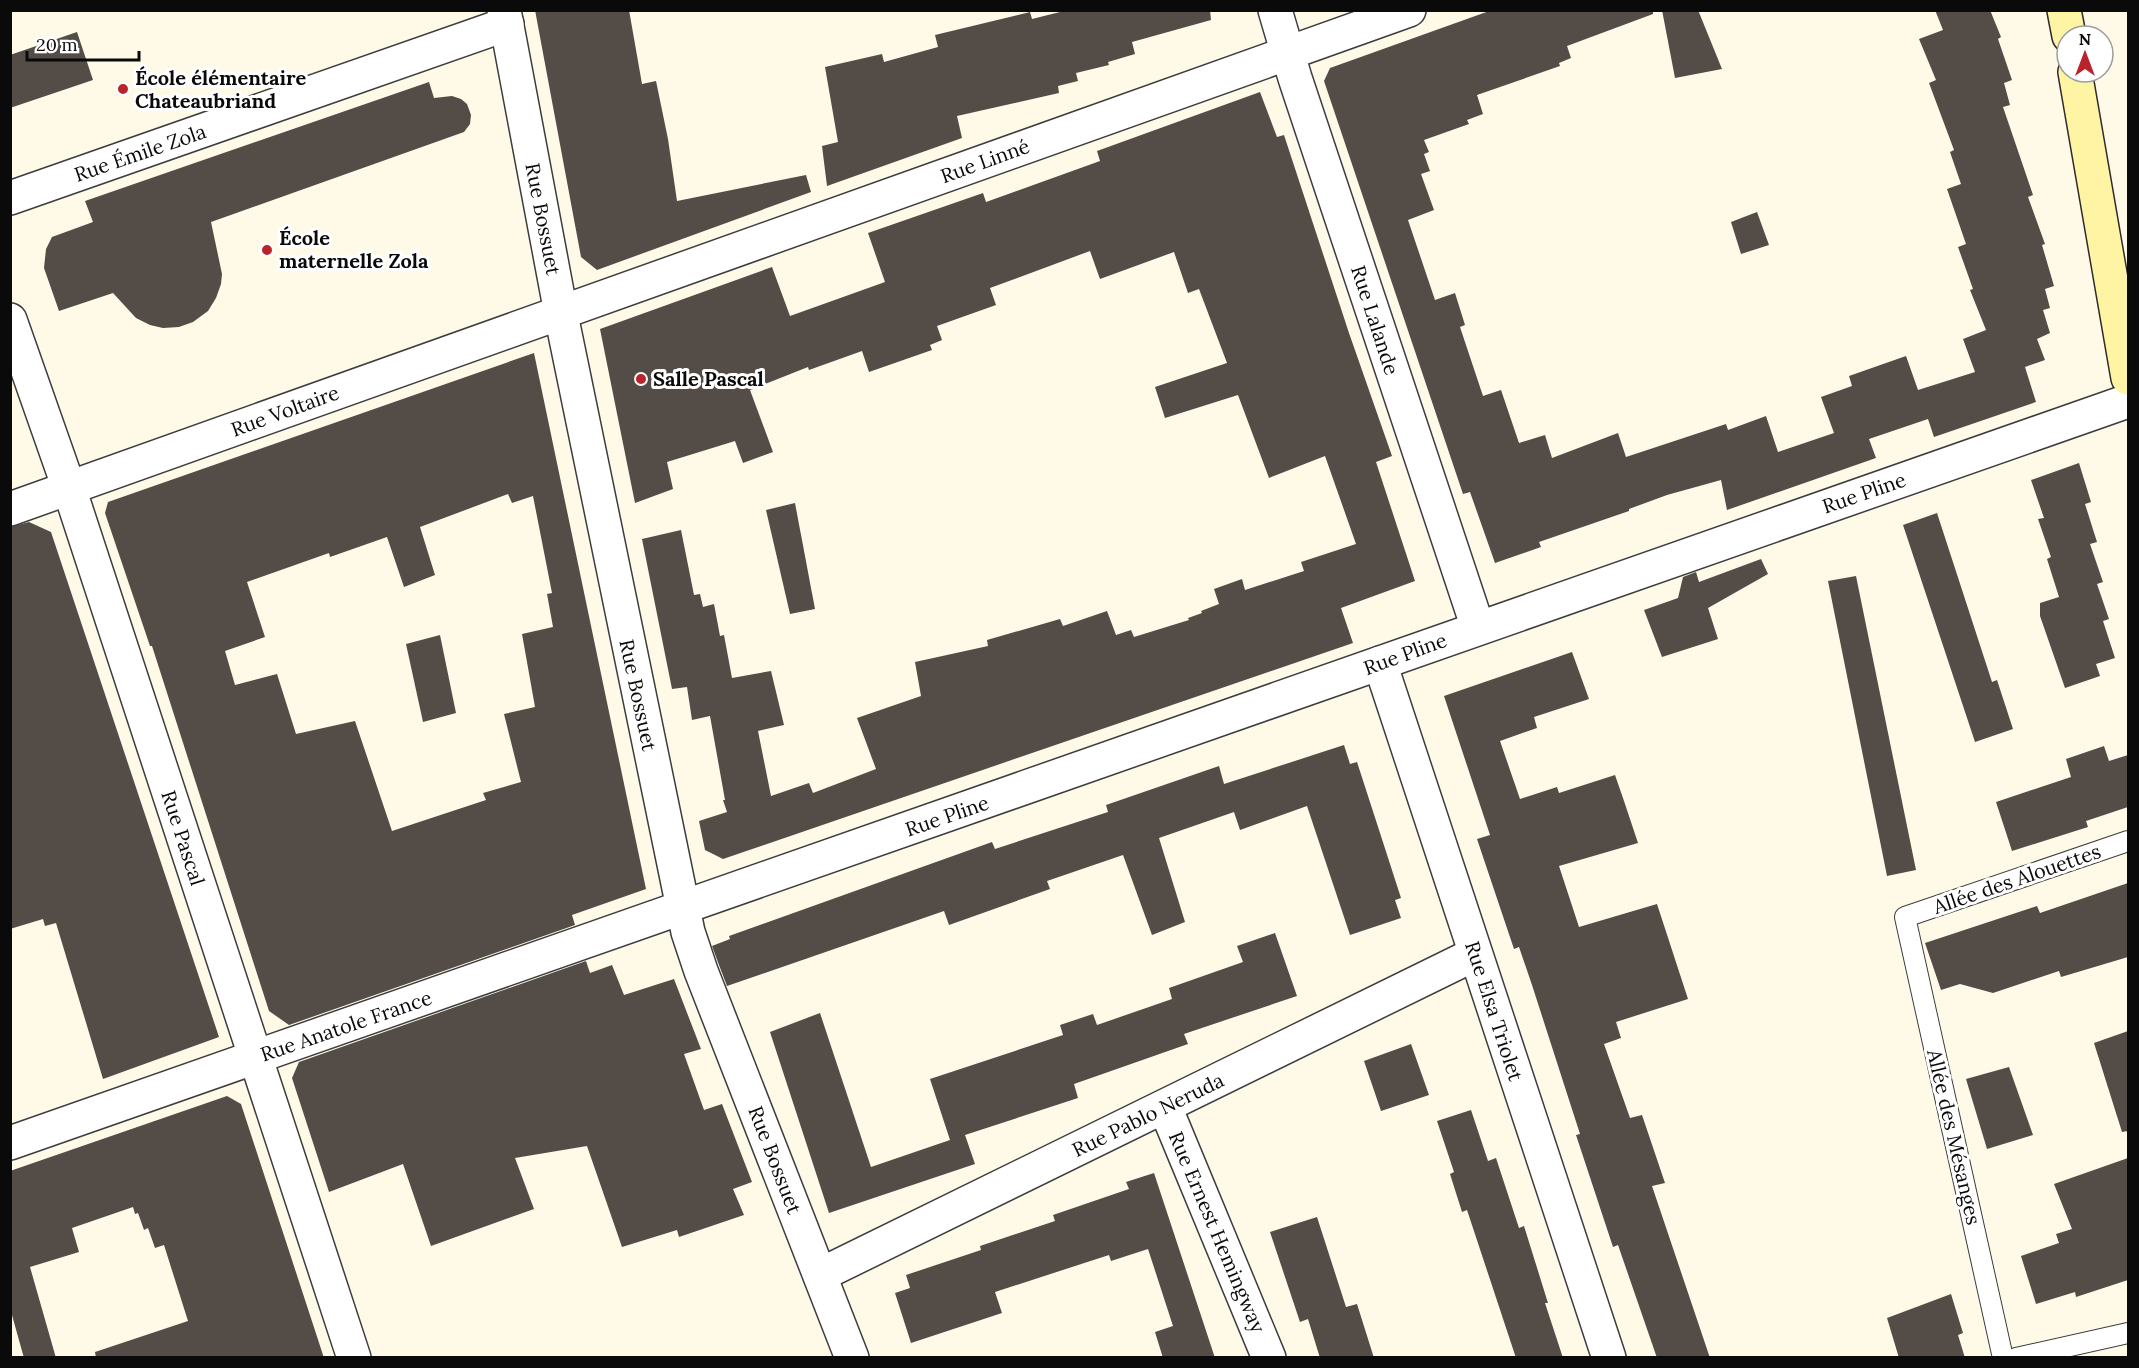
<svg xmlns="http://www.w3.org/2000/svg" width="2139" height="1368" viewBox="0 0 2139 1368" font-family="Lora,serif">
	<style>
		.building { fill: #534c47; fill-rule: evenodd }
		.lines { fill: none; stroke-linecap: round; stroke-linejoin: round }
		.lane-casing { stroke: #3d3d3d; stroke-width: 22 }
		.street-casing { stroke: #3d3d3d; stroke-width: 36 }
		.secondary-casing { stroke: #2c2c2c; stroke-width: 36 }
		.lane { stroke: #fff; stroke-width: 20 }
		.street { stroke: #fff; stroke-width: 33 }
		.secondary { stroke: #fff4a3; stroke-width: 33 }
		.poi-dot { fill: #b9242c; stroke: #fff; stroke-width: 2 }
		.labels { text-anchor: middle; stroke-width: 6; stroke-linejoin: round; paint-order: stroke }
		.poi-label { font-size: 20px; font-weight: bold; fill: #0a0a0a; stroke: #fff; text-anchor: start }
		.street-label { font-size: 20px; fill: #0a0a0a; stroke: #fff }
	</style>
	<rect width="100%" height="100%" fill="#fffae8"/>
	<g class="building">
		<path d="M 535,10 L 629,10 L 642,84 L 656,81 L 668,139 L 677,201 L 806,175 L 811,192 L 597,270 L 581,257 Z"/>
		<path d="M 1068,10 L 1210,10 L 1211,20 L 1132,42 L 1135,54 L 1108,62 L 1109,65 L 1076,73 L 1078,81 L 1058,86 L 1059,93 L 957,116 L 962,138 L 827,186 L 822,146 L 838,142 L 825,67 L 882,54 L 884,62 L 938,47 L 935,35 L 1030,12 L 1032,19 Z"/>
		<path d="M 1492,10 L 1653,10 L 1653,14 L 1567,46 L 1571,58 L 1559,63 L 1560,66 L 1477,95 L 1483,114 L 1467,120 L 1469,124 L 1424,140 L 1429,152 L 1424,154 L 1430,171 L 1421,174 L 1434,210 L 1408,220 L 1435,300 L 1455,293 L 1465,325 L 1460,327 L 1483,396 L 1501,390 L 1519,443 L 1545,435 L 1552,458 L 1618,433 L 1626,457 L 1726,424 L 1728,430 L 1766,416 L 1778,452 L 1834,433 L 1821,397 L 1852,386 L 1849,376 L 1906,356 L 1918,390 L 1975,372 L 1963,339 L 1986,330 L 1970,290 L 1973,289 L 1958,247 L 1966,244 L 1947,189 L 1961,184 L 1950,152 L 1954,150 L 1929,83 L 1936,80 L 1919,39 L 1943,30 L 1935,10 L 1990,10 L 2001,37 L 1998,39 L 2012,80 L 2004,83 L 2010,105 L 2003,107 L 2033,195 L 2028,197 L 2045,244 L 2042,245 L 2054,286 L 2045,289 L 2050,308 L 2043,310 L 2050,333 L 2037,339 L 2045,360 L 2025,367 L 2036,402 L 1934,437 L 1928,419 L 1869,439 L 1876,458 L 1727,510 L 1721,480 L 1667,495 L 1629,509 L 1629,511 L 1539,542 L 1541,547 L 1495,563 L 1470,492 L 1463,494 L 1324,81 L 1330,68 Z"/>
		<path d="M 1662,10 L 1698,10 L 1722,69 L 1675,78 Z"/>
		<path d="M 77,32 L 93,80 L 10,108 L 10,55 Z"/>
		<path d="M 429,82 L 434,98 L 452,96 L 461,99 L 467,104 L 471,115 L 470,124 L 464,132 L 211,222 L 222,274 L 221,284 L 216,298 L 208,311 L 193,322 L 179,327 L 163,328 L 150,325 L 136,318 L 113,293 L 59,311 L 44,268 L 46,249 L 52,237 L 93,222 L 85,201 Z"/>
		<path d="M 1260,92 L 1277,137 L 1284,135 L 1349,333 L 1392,456 L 1376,462 L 1415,581 L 1341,608 L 1353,643 L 723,859 L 705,850 L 699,821 L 727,812 L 723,800 L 725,800 L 710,716 L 692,720 L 687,687 L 672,689 L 642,539 L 681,530 L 694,595 L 700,594 L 703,607 L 714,604 L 720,636 L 724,635 L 732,678 L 771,671 L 784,725 L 758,731 L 771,796 L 809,783 L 813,793 L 876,769 L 857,718 L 921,696 L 915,662 L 988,646 L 987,640 L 1060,619 L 1063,626 L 1107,611 L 1116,635 L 1131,630 L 1134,637 L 1189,620 L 1188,618 L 1202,613 L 1201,611 L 1219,604 L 1214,589 L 1242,579 L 1245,590 L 1304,571 L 1301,562 L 1356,544 L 1325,456 L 1269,478 L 1238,395 L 1165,418 L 1155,387 L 1227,363 L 1199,289 L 1188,293 L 1174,252 L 1100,279 L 1090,251 L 990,288 L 996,305 L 937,326 L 942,340 L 930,345 L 932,350 L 869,372 L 862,351 L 809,370 L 808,367 L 750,390 L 773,452 L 743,463 L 735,441 L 667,462 L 673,489 L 635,503 L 600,329 L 772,267 L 790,316 L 885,282 L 868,233 L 983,193 L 986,202 L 1100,161 L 1097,151 Z"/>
		<path d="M 1757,212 L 1769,245 L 1741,254 L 1731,222 Z"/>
		<path d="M 534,353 L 646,889 L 572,915 L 575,925 L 289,1025 L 269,1011 L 152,646 L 150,646 L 105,513 L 108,502 ZM 508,494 L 512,503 L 533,496 L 552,593 L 547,594 L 553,627 L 522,634 L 535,707 L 504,714 L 521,782 L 483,793 L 486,800 L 392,831 L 355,721 L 296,734 L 277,674 L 235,685 L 225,651 L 265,637 L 247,582 L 329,553 L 330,557 L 387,537 L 404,587 L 435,575 L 420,527 Z"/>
		<path d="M 2079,463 L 2091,502 L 2085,504 L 2097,542 L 2090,544 L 2103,582 L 2097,584 L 2109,619 L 2103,621 L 2115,658 L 2096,664 L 2100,676 L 2065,688 L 2040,616 L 2040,603 L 2059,597 L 2047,559 L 2051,557 L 2038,519 L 2044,518 L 2031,480 Z"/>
		<path d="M 795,503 L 815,609 L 790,614 L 766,510 Z"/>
		<path d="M 1937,513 L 1992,682 L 1997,680 L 2013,729 L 1975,742 L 1903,525 Z"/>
		<path d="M 29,522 L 51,532 L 219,1037 L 103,1079 L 56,923 L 45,926 L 43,919 L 10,929 L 10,527 Z"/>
		<path d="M 1761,559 L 1768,574 L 1708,608 L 1718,639 L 1662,657 L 1644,610 L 1678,598 L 1683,577 L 1696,572 L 1699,582 Z"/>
		<path d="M 1856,576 L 1916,870 L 1887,876 L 1828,581 Z"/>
		<path d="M 440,635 L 456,713 L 423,722 L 406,644 Z"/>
		<path d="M 1572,652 L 1589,699 L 1534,717 L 1537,728 L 1500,741 L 1520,799 L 1557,787 L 1559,793 L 1615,775 L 1624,801 L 1638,843 L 1559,866 L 1579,927 L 1657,904 L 1688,999 L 1616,1022 L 1621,1038 L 1604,1044 L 1630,1118 L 1642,1115 L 1665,1183 L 1652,1186 L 1710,1358 L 1657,1358 L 1618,1245 L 1613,1247 L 1576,1135 L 1580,1134 L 1532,985 L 1519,947 L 1514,949 L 1477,839 L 1490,835 L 1444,696 Z"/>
		<path d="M 1344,745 L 1350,764 L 1357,762 L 1380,833 L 1401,898 L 1395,900 L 1401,918 L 1350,935 L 1307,806 L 1240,830 L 1234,812 L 1159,838 L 1185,922 L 1152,935 L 1123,855 L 1047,881 L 1050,889 L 949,925 L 944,911 L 727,986 L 719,965 L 712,946 L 730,939 L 729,936 L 992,842 L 995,849 L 1108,812 L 1106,805 L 1219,766 L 1224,784 Z"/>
		<path d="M 2104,746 L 2109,761 L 2128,755 L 2128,807 L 2086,821 L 2088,827 L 2012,851 L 1996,802 L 2071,777 L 2066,759 Z"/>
		<path d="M 2128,883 L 2128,957 L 2061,977 L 2059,971 L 1993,993 L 1960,984 L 1941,990 L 1925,943 L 2037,906 L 2040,913 Z"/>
		<path d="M 1275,933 L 1297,996 L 1184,1034 L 1188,1044 L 1074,1084 L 1078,1098 L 965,1135 L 975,1164 L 829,1213 L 770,1032 L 820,1013 L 871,1167 L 950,1140 L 930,1079 L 1063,1035 L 1060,1025 L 1093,1014 L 1097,1025 L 1172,999 L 1169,988 L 1243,962 L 1237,946 Z"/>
		<path d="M 586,961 L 590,973 L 612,965 L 624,995 L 674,979 L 701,1049 L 684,1054 L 704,1110 L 722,1104 L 752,1182 L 733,1189 L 744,1215 L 679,1237 L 677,1230 L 622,1247 L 587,1146 L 515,1158 L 534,1209 L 431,1246 L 403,1164 L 329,1192 L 292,1078 L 299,1062 Z"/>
		<path d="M 2128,1031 L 2128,1131 L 2122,1132 L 2094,1043 Z"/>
		<path d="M 1411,1044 L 1429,1095 L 1381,1111 L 1364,1061 Z"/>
		<path d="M 2009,1067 L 2033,1135 L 1987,1149 L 1966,1079 Z"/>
		<path d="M 227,1096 L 241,1104 L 324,1358 L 96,1358 L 95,1352 L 188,1321 L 164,1245 L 155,1248 L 148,1228 L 144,1230 L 138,1213 L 135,1214 L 133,1207 L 72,1228 L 79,1252 L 30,1267 L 56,1358 L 24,1358 L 10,1308 L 10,1171 Z"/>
		<path d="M 1471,1110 L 1488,1161 L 1496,1158 L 1519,1228 L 1524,1226 L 1548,1303 L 1545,1303 L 1563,1358 L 1516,1358 L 1467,1210 L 1462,1212 L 1450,1174 L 1454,1172 L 1437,1121 Z"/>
		<path d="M 2128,1158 L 2128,1280 L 2076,1297 L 2075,1292 L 2036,1304 L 2021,1256 L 2059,1243 L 2056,1234 L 2072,1229 L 2054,1184 Z"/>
		<path d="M 1154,1173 L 1215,1358 L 1163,1358 L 1155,1332 L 1173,1326 L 1148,1249 L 1111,1261 L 1109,1255 L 995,1292 L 1002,1313 L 911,1343 L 895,1293 L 910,1288 L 906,1275 L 981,1250 L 980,1246 L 1055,1221 L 1053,1215 L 1129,1189 L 1126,1182 Z"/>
		<path d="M 1317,1217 L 1346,1307 L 1357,1304 L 1374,1358 L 1320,1358 L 1308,1319 L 1300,1322 L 1270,1232 Z"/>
		<path d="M 1951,1294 L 1963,1333 L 1958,1335 L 1965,1358 L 1899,1358 L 1887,1318 Z"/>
	</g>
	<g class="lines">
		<defs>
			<g id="lane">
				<path d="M 2003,1358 L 1905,917 L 2128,841"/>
				<path d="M 2016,1358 L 2128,1333"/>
			</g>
			<g id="street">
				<path d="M 504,10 L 564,329 L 688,932 L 701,971 L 852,1358"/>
				<path d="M 1275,10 L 1295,78 L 1478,628"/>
				<path d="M 10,198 L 507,24"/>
				<path d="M 10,320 L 69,488 L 354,1358"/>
				<path d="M 10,509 L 1409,10"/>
				<path d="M 1380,663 L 1609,1358"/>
				<path d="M 1165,1107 L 1269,1358"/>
				<path d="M 10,1143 L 2128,401"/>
				<path d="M 820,1275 L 1475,954"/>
			</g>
			<g id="secondary">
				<path d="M 2064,10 L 2069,36"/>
				<path d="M 2075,72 L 2128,378"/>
			</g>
		</defs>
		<use href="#lane" class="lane-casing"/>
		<use href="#street" class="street-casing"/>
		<use href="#secondary" class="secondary-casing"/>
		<use href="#lane" class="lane"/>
		<use href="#street" class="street"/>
		<use href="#secondary" class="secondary"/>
	</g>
	<g class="poi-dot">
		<circle cx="123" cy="89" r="6"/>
		<circle cx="267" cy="250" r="6"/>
		<circle cx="641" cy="379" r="6"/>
	</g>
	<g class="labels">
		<g class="poi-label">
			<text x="135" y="85">École élémentaire<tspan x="135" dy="23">Chateaubriand</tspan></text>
			<text x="279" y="245">École<tspan x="279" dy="23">maternelle Zola</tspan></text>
			<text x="653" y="386">Salle Pascal</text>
		</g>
		<g class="street-label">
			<text transform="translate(140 153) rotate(-19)" y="7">Rue Émile Zola</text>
			<text transform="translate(985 161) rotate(-20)" y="7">Rue Linné</text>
			<text transform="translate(543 219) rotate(79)" y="7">Rue Bossuet</text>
			<text transform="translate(1375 320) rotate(72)" y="7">Rue Lalande</text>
			<text transform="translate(285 411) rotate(-20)" y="7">Rue Voltaire</text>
			<text transform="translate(1864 493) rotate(-19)" y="7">Rue Pline</text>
			<text transform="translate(1405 654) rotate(-20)" y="7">Rue Pline</text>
			<text transform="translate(638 695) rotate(78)" y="7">Rue Bossuet</text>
			<text transform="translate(947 816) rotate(-19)" y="7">Rue Pline</text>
			<text transform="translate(183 838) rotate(72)" y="7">Rue Pascal</text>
			<text transform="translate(2017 879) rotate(-19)" y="7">Allée des Alouettes</text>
			<text transform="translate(1494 1011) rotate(72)" y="7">Rue Elsa Triolet</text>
			<text transform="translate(346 1026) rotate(-19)" y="7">Rue Anatole France</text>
			<text transform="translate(1148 1115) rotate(-26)" y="7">Rue Pablo Neruda</text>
			<text transform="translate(1954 1137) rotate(77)" y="7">Allée des Mésanges</text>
			<text transform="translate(775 1160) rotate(69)" y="7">Rue Bossuet</text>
			<text transform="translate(1217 1232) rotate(67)" y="7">Rue Ernest Hemingway</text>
		</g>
	</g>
	<rect width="2139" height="1368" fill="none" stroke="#0a0a0a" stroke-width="24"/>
	<g transform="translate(2085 54)"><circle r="28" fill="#ffffff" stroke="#9d9d9d" stroke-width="1.5"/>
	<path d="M0-4.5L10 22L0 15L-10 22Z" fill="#b9242c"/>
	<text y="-9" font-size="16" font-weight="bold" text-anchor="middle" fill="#0a0a0a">N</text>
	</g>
	<path d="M27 51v9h112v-9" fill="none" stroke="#0a0a0a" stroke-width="3"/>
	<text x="36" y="51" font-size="18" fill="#0a0a0a" stroke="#ffffff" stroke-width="4.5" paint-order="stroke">20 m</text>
</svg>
